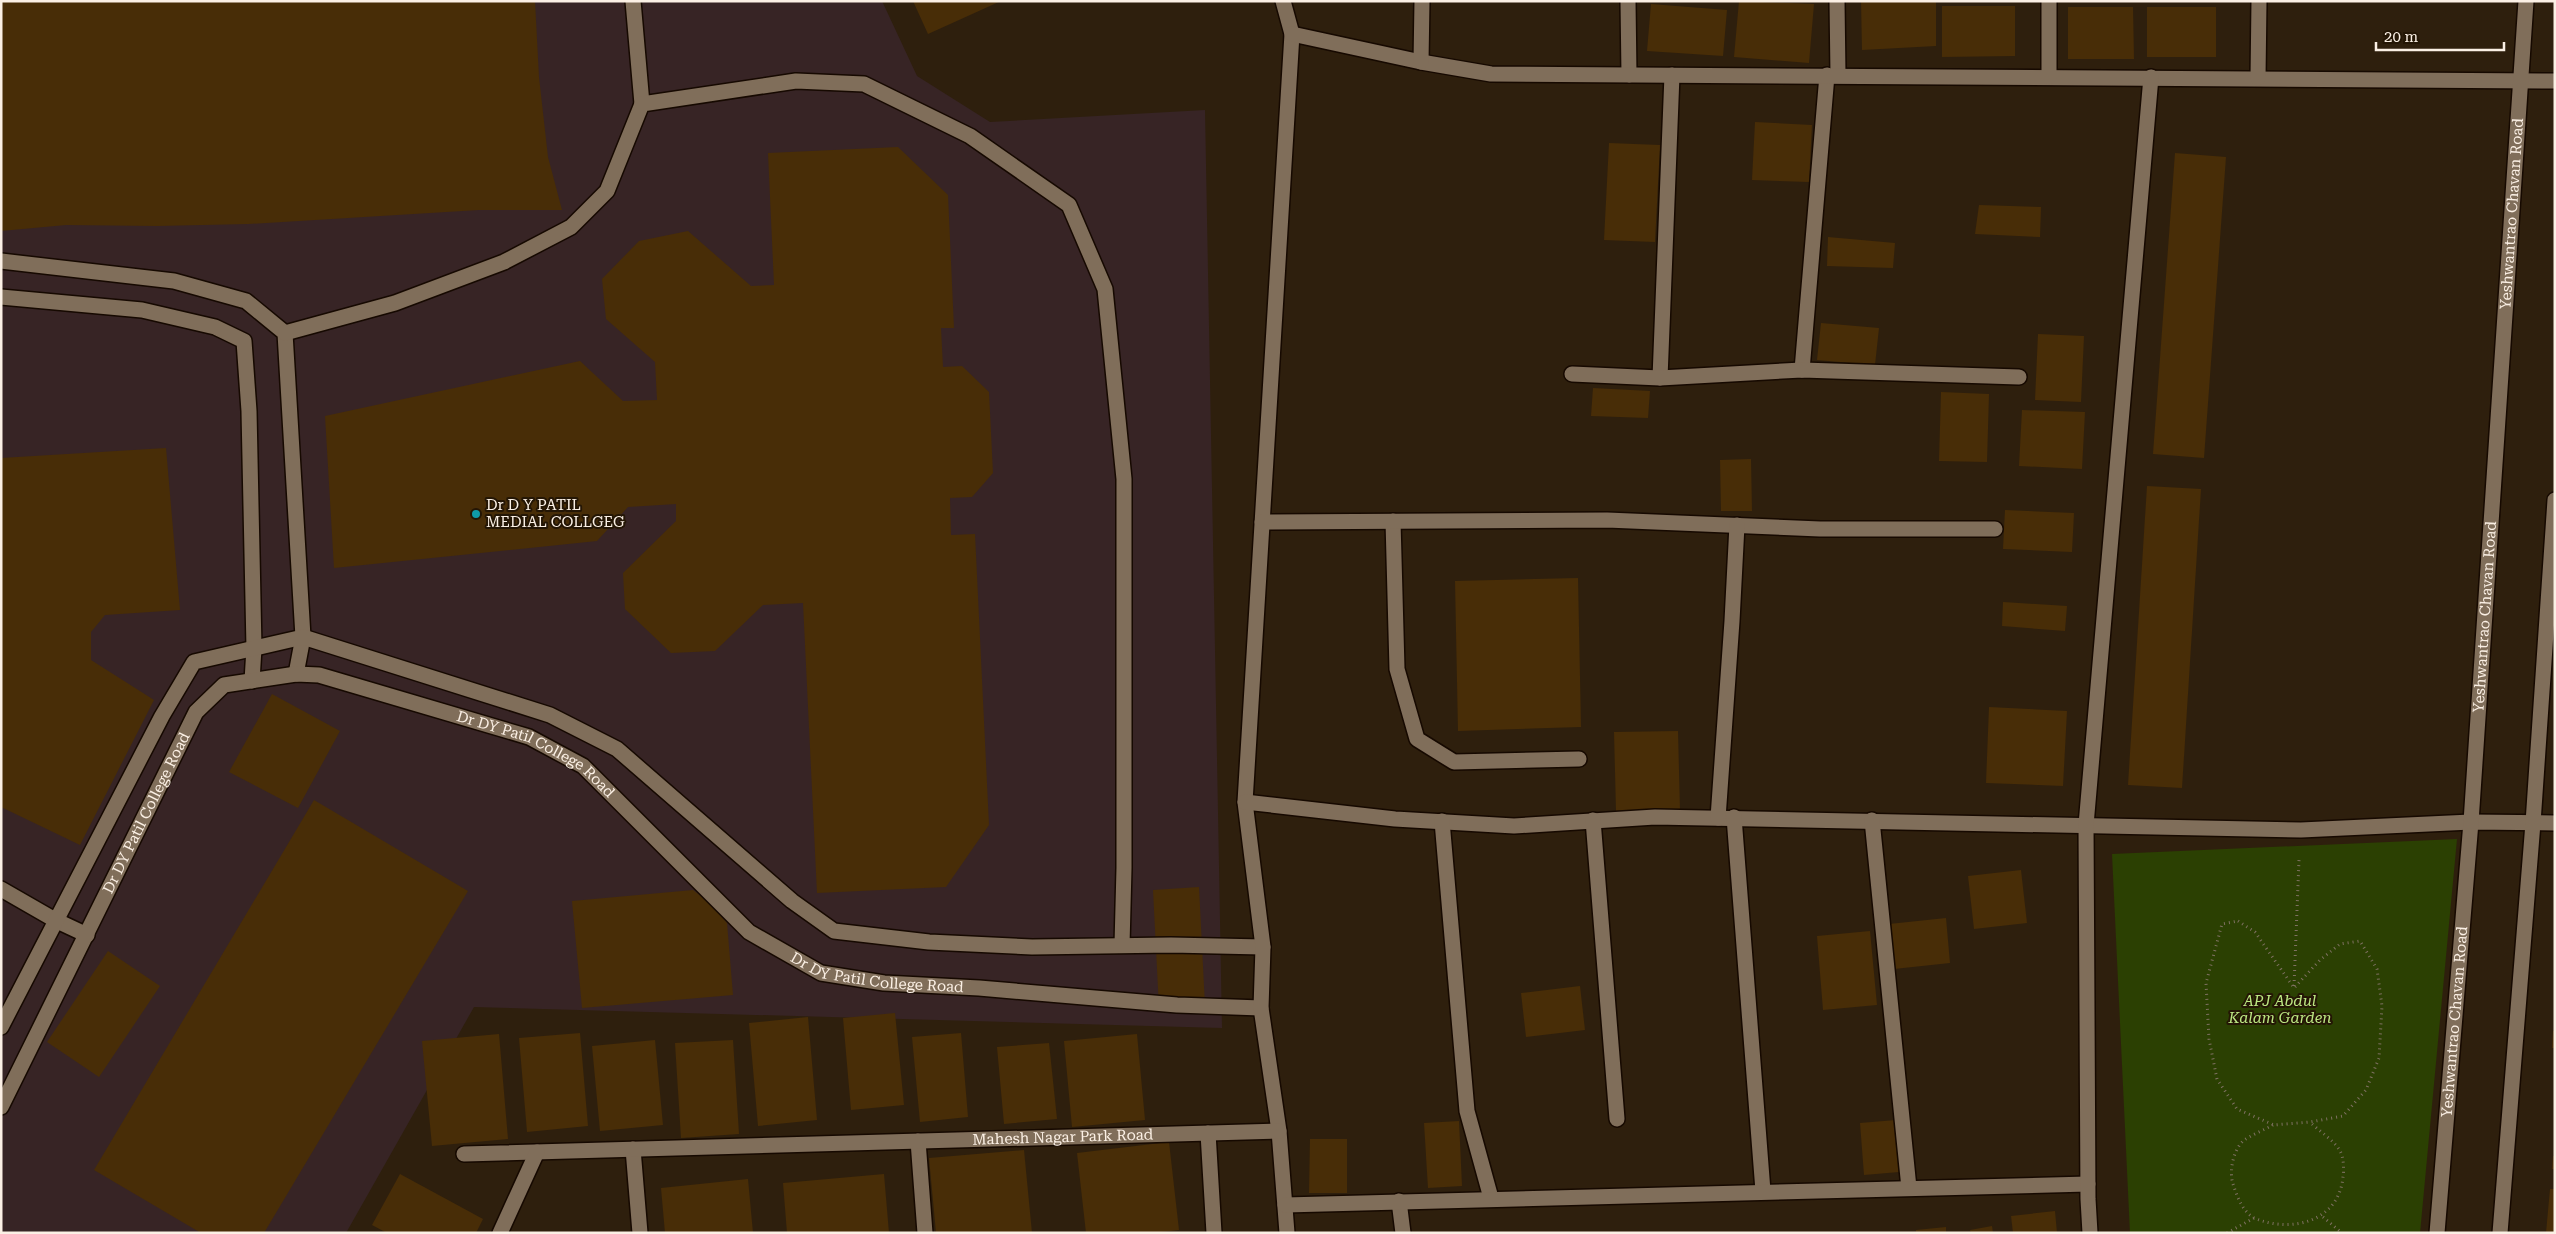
<svg xmlns="http://www.w3.org/2000/svg" width="2556" height="1234" viewBox="0 0 2556 1234" font-family="'Roboto Serif',serif">
	<style>
		.education { fill: #372425 }
		.green { fill: #2b4002 }
		.building { fill: #482d07 }
		.lines { fill: none; stroke-linecap: round; stroke-linejoin: round }
		.service-casing { stroke: #160900; stroke-width: 18 }
		.pedestrian-casing { stroke: #160900; stroke-width: 18 }
		.minor-casing { stroke: #160900; stroke-width: 18 }
		.tertiary-casing { stroke: #160900; stroke-width: 18 }
		.path { stroke: #7f7162; stroke-width: 3; stroke-dasharray: 1 4; stroke-linecap: butt }
		.service { stroke: #806e5a; stroke-width: 15 }
		.pedestrian { stroke: #806e5a; stroke-width: 15 }
		.minor { stroke: #806e5a; stroke-width: 15 }
		.tertiary { stroke: #806e5a; stroke-width: 15 }
		.culture-dot { fill: #0f9aa8; stroke: #241605; stroke-width: 2 }
		.labels { text-anchor: middle; stroke-width: 4; stroke-linejoin: round; paint-order: stroke }
		.street-label { font-size: 15px; fill: #fbf0e5; stroke: #241605 }
		.poi-label { font-size: 15px; fill: #fbf0e5; stroke: #241605; text-anchor: start }
		.park-label { font-size: 15px; font-style: italic; fill: #bde883; stroke: #241605 }
	</style>
	<rect width="100%" height="100%" fill="#2e1f0d"/>
	<path class="education" d="M 1,1 L 882,1 L 917,76 L 990,122 L 1205,110 L 1222,1028 L 474,1007 L 346,1233 L 1,1233 Z"/>
	<path class="green" d="M 2457,839 L 2420,1233 L 2130,1233 L 2112,854 Z"/>
	<g class="building">
		<path d="M 1,1 L 535,1 L 539,77 L 548,157 L 562,210 L 479,210 L 248,224 L 157,226 L 66,225 L 1,231 Z"/>
		<path d="M 913,1 L 1001,1 L 928,34 Z"/>
		<path d="M 1739,1 L 1814,4 L 1809,63 L 1734,57 Z"/>
		<path d="M 1861,1 L 1936,1 L 1936,46 L 1862,50 Z"/>
		<path d="M 1651,4 L 1727,10 L 1723,56 L 1647,51 Z"/>
		<path d="M 1942,6 L 2015,6 L 2015,56 L 1942,57 Z"/>
		<path d="M 2068,7 L 2133,7 L 2134,59 L 2068,59 Z"/>
		<rect x="2147" y="7" width="69" height="50"/>
		<path d="M 1755,122 L 1812,125 L 1809,182 L 1752,180 Z"/>
		<path d="M 1609,143 L 1660,145 L 1655,242 L 1604,240 Z"/>
		<path d="M 898,147 L 948,195 L 954,328 L 941,328 L 943,367 L 962,366 L 989,392 L 993,473 L 972,497 L 950,498 L 951,535 L 975,534 L 989,825 L 946,887 L 817,893 L 803,603 L 763,605 L 715,651 L 671,653 L 625,609 L 623,573 L 676,521 L 676,504 L 628,507 L 597,541 L 334,568 L 325,416 L 580,361 L 623,401 L 657,400 L 655,362 L 606,319 L 602,279 L 639,241 L 688,231 L 751,286 L 774,285 L 768,153 Z"/>
		<path d="M 2175,153 L 2226,157 L 2204,458 L 2153,454 Z"/>
		<path d="M 1979,205 L 2041,207 L 2040,237 L 1975,234 Z"/>
		<path d="M 1828,237 L 1895,243 L 1893,268 L 1827,266 Z"/>
		<path d="M 1821,323 L 1879,328 L 1875,365 L 1817,360 Z"/>
		<path d="M 2038,334 L 2084,336 L 2081,402 L 2035,400 Z"/>
		<path d="M 1593,388 L 1650,391 L 1648,418 L 1591,416 Z"/>
		<path d="M 1941,392 L 1989,394 L 1987,462 L 1939,461 Z"/>
		<path d="M 2022,410 L 2085,412 L 2082,469 L 2019,466 Z"/>
		<path d="M 166,448 L 180,610 L 105,615 L 91,632 L 91,660 L 154,700 L 80,845 L 1,807 L 1,458 Z"/>
		<path d="M 1751,459 L 1752,511 L 1721,511 L 1720,460 Z"/>
		<path d="M 2147,486 L 2201,489 L 2182,788 L 2128,785 Z"/>
		<path d="M 2005,510 L 2074,513 L 2072,552 L 2003,549 Z"/>
		<path d="M 1578,578 L 1581,727 L 1458,731 L 1455,581 Z"/>
		<path d="M 2003,602 L 2067,606 L 2065,631 L 2002,626 Z"/>
		<path d="M 272,694 L 340,731 L 298,808 L 229,772 Z"/>
		<path d="M 1989,707 L 2067,711 L 2063,786 L 1986,783 Z"/>
		<path d="M 1678,731 L 1680,810 L 1616,811 L 1614,732 Z"/>
		<path d="M 314,800 L 468,891 L 264,1233 L 201,1233 L 94,1170 Z"/>
		<path d="M 2021,870 L 2027,923 L 1974,929 L 1968,876 Z"/>
		<path d="M 1199,887 L 1205,1006 L 1159,1008 L 1153,890 Z"/>
		<path d="M 693,890 L 710,903 L 727,923 L 733,995 L 582,1008 L 572,901 Z"/>
		<path d="M 1946,918 L 1950,963 L 1894,969 L 1889,924 Z"/>
		<path d="M 1870,931 L 1877,1005 L 1823,1010 L 1817,936 Z"/>
		<path d="M 108,951 L 160,986 L 99,1077 L 47,1042 Z"/>
		<path d="M 1580,986 L 1585,1030 L 1526,1037 L 1521,993 Z"/>
		<path d="M 895,1013 L 904,1105 L 851,1110 L 843,1018 Z"/>
		<path d="M 808,1017 L 817,1120 L 758,1126 L 749,1023 Z"/>
		<path d="M 2553,1031 L 2555,1031 L 2555,1048 L 2552,1048 Z"/>
		<path d="M 580,1033 L 588,1126 L 527,1132 L 519,1038 Z"/>
		<path d="M 961,1033 L 968,1117 L 920,1122 L 912,1037 Z"/>
		<path d="M 499,1034 L 508,1139 L 432,1146 L 422,1041 Z"/>
		<path d="M 1137,1034 L 1145,1120 L 1072,1127 L 1064,1041 Z"/>
		<path d="M 655,1040 L 663,1125 L 600,1131 L 592,1046 Z"/>
		<path d="M 733,1040 L 739,1134 L 681,1138 L 675,1043 Z"/>
		<path d="M 1049,1043 L 1057,1119 L 1004,1124 L 997,1047 Z"/>
		<path d="M 1896,1120 L 1899,1172 L 1864,1175 L 1860,1123 Z"/>
		<path d="M 1459,1121 L 1462,1186 L 1428,1188 L 1424,1123 Z"/>
		<path d="M 1310,1139 L 1347,1139 L 1347,1193 L 1309,1193 Z"/>
		<path d="M 1169,1142 L 1179,1230 L 1153,1233 L 1086,1233 L 1077,1153 Z"/>
		<path d="M 1024,1150 L 1032,1233 L 936,1233 L 929,1158 Z"/>
		<path d="M 2553,1156 L 2555,1156 L 2555,1169 L 2552,1169 Z"/>
		<path d="M 400,1174 L 483,1219 L 476,1233 L 387,1233 L 372,1225 Z"/>
		<path d="M 884,1174 L 889,1233 L 787,1233 L 783,1183 Z"/>
		<path d="M 748,1179 L 753,1233 L 665,1233 L 661,1188 Z"/>
		<path d="M 2550,1189 L 2555,1189 L 2555,1233 L 2546,1233 Z"/>
		<path d="M 2055,1211 L 2057,1233 L 2013,1233 L 2011,1216 Z"/>
		<path d="M 1992,1226 L 1993,1233 L 1971,1233 L 1970,1230 Z"/>
		<path d="M 1946,1227 L 1946,1233 L 1916,1233 L 1916,1230 Z"/>
	</g>
	<g class="lines">
		<defs>
			<g id="service">
				<path d="M 633,1 L 642,104"/>
				<path d="M 1,261 L 174,281 L 246,301 L 285,333 L 303,637 L 296,674"/>
				<path d="M 1,297 L 142,310 L 215,327 L 244,341 L 249,411 L 254,648 L 252,681"/>
				<path d="M 285,333 L 395,303 L 504,262 L 571,227 L 607,191 L 642,104 L 796,81 L 864,84 L 970,136 L 1069,205 L 1105,289 L 1124,479 L 1124,868 L 1122,945"/>
				<path d="M 1,889 L 55,920 L 87,935"/>
				<path d="M 1,1027 L 162,716 L 194,662 L 303,637 L 550,715 L 617,749 L 792,901 L 834,931 L 929,942 L 1032,947 L 1171,945 L 1263,947"/>
				<path id="s1" d="M 1,1107 L 196,712 L 224,685 L 296,674 L 319,675 L 529,737 L 583,766 L 749,932 L 821,973 L 884,983 L 979,988 L 1177,1005 L 1261,1008"/>
			</g>
			<g id="pedestrian">
				<path d="M 1802,370 L 1827,75"/>
				<path d="M 1660,378 L 1672,75"/>
			</g>
			<g id="minor">
				<path d="M 1283,1 L 1292,34 L 1245,802 L 1263,947 L 1261,1008 L 1279,1131 L 1287,1233"/>
				<path d="M 1628,1 L 1629,75"/>
				<path d="M 1837,1 L 1838,75"/>
				<path d="M 1292,34 L 1421,62 L 1491,74 L 2555,81"/>
				<path d="M 1421,62 L 1422,1"/>
				<path d="M 2049,77 L 2049,1"/>
				<path d="M 2258,78 L 2259,1"/>
				<path d="M 1572,374 L 1660,378 L 1802,370 L 2019,377"/>
				<path d="M 1393,521 L 1397,669 L 1417,739 L 1454,762 L 1579,759"/>
				<path d="M 1262,522 L 1607,520 L 1820,529 L 1995,529"/>
				<path d="M 1245,802 L 1395,819 L 1514,826 L 1655,817 L 2301,830 L 2471,822 L 2555,823"/>
				<path d="M 1734,817 L 1763,1191"/>
				<path d="M 1718,818 L 1732,621 L 1737,525"/>
				<path d="M 1593,820 L 1617,1119"/>
				<path d="M 1872,820 L 1909,1188"/>
				<path d="M 1442,821 L 1467,1111 L 1491,1198"/>
				<path d="M 1208,1133 L 1214,1233"/>
				<path d="M 918,1141 L 925,1233"/>
				<path d="M 633,1149 L 640,1233"/>
				<path id="s2" d="M 464,1154 L 1279,1131"/>
				<path d="M 1399,1201 L 1403,1233"/>
				<path d="M 1285,1205 L 2088,1184"/>
				<path d="M 500,1233 L 537,1152"/>
				<path d="M 2090,1233 L 2088,1199 L 2086,825 L 2151,77"/>
			</g>
			<g id="tertiary">
				<path id="s3" d="M 2437,1233 L 2471,822 L 2526,1"/>
				<path d="M 2500,1233 L 2533,823 L 2555,500"/>
			</g>
		</defs>
		<use href="#service" class="service-casing"/>
		<use href="#pedestrian" class="pedestrian-casing"/>
		<use href="#minor" class="minor-casing"/>
		<use href="#tertiary" class="tertiary-casing"/>
		<g class="path">
			<path d="M 2238,921 L 2255,932 L 2294,988 L 2320,960 L 2340,944 L 2360,941 L 2377,969 L 2382,1006 L 2379,1058 L 2366,1090 L 2343,1116 L 2310,1122 L 2274,1125 L 2237,1109 L 2217,1079 L 2209,1039 L 2206,983 L 2222,924 Z"/>
			<path d="M 2294,986 L 2299,860"/>
			<path d="M 2273,1125 C 2264,1130 2251,1135 2243,1141 C 2233,1151 2229,1171 2233,1184 C 2237,1196 2242,1211 2254,1218 C 2292,1234 2339,1221 2343,1177 C 2344,1170 2344,1158 2340,1151 C 2335,1141 2319,1131 2310,1122"/>
			<path d="M 2323,1217 L 2342,1233"/>
			<path d="M 2227,1233 L 2254,1218"/>
		</g>
		<use href="#service" class="service"/>
		<use href="#pedestrian" class="pedestrian"/>
		<use href="#minor" class="minor"/>
		<use href="#tertiary" class="tertiary"/>
	</g>
	<circle class="culture-dot" cx="476" cy="514" r="5"/>
	<g class="labels">
		<g class="street-label">
			<text dy="5" stroke="none"><textPath href="#s3" startOffset="1022">Yeshwantrao Chavan Road</textPath></text>
			<text dy="5" stroke="none"><textPath href="#s3" startOffset="618">Yeshwantrao Chavan Road</textPath></text>
			<text dy="5" stroke="none"><textPath href="#s1" startOffset="808">Dr DY Patil College Road</textPath></text>
			<text dy="5" stroke="none"><textPath href="#s1" startOffset="328">Dr DY Patil College Road</textPath></text>
			<text dy="5" stroke="none"><textPath href="#s1" startOffset="1228">Dr DY Patil College Road</textPath></text>
			<text dy="5" stroke="none"><textPath href="#s3" startOffset="212">Yeshwantrao Chavan Road</textPath></text>
			<text dy="5" stroke="none"><textPath href="#s2" startOffset="599">Mahesh Nagar Park Road</textPath></text>
		</g>
		<g class="poi-label">
			<text x="486" y="510">Dr D Y PATIL<tspan x="486" dy="17">MEDIAL COLLGEG</tspan></text>
		</g>
		<g class="park-label">
			<text x="2280" y="1006">APJ Abdul<tspan x="2280" dy="17">Kalam Garden</tspan></text>
		</g>
	</g>
	<rect width="2556" height="1234" fill="none" stroke="#fbf0e5" stroke-width="5"/>
	<path d="M2376 42v8h128v-8" fill="none" stroke="#fbf0e5" stroke-width="2.5"/>
	<text x="2384" y="42" font-size="15" fill="#fbf0e5" stroke="#241605" stroke-width="4" paint-order="stroke">20 m</text>
</svg>
